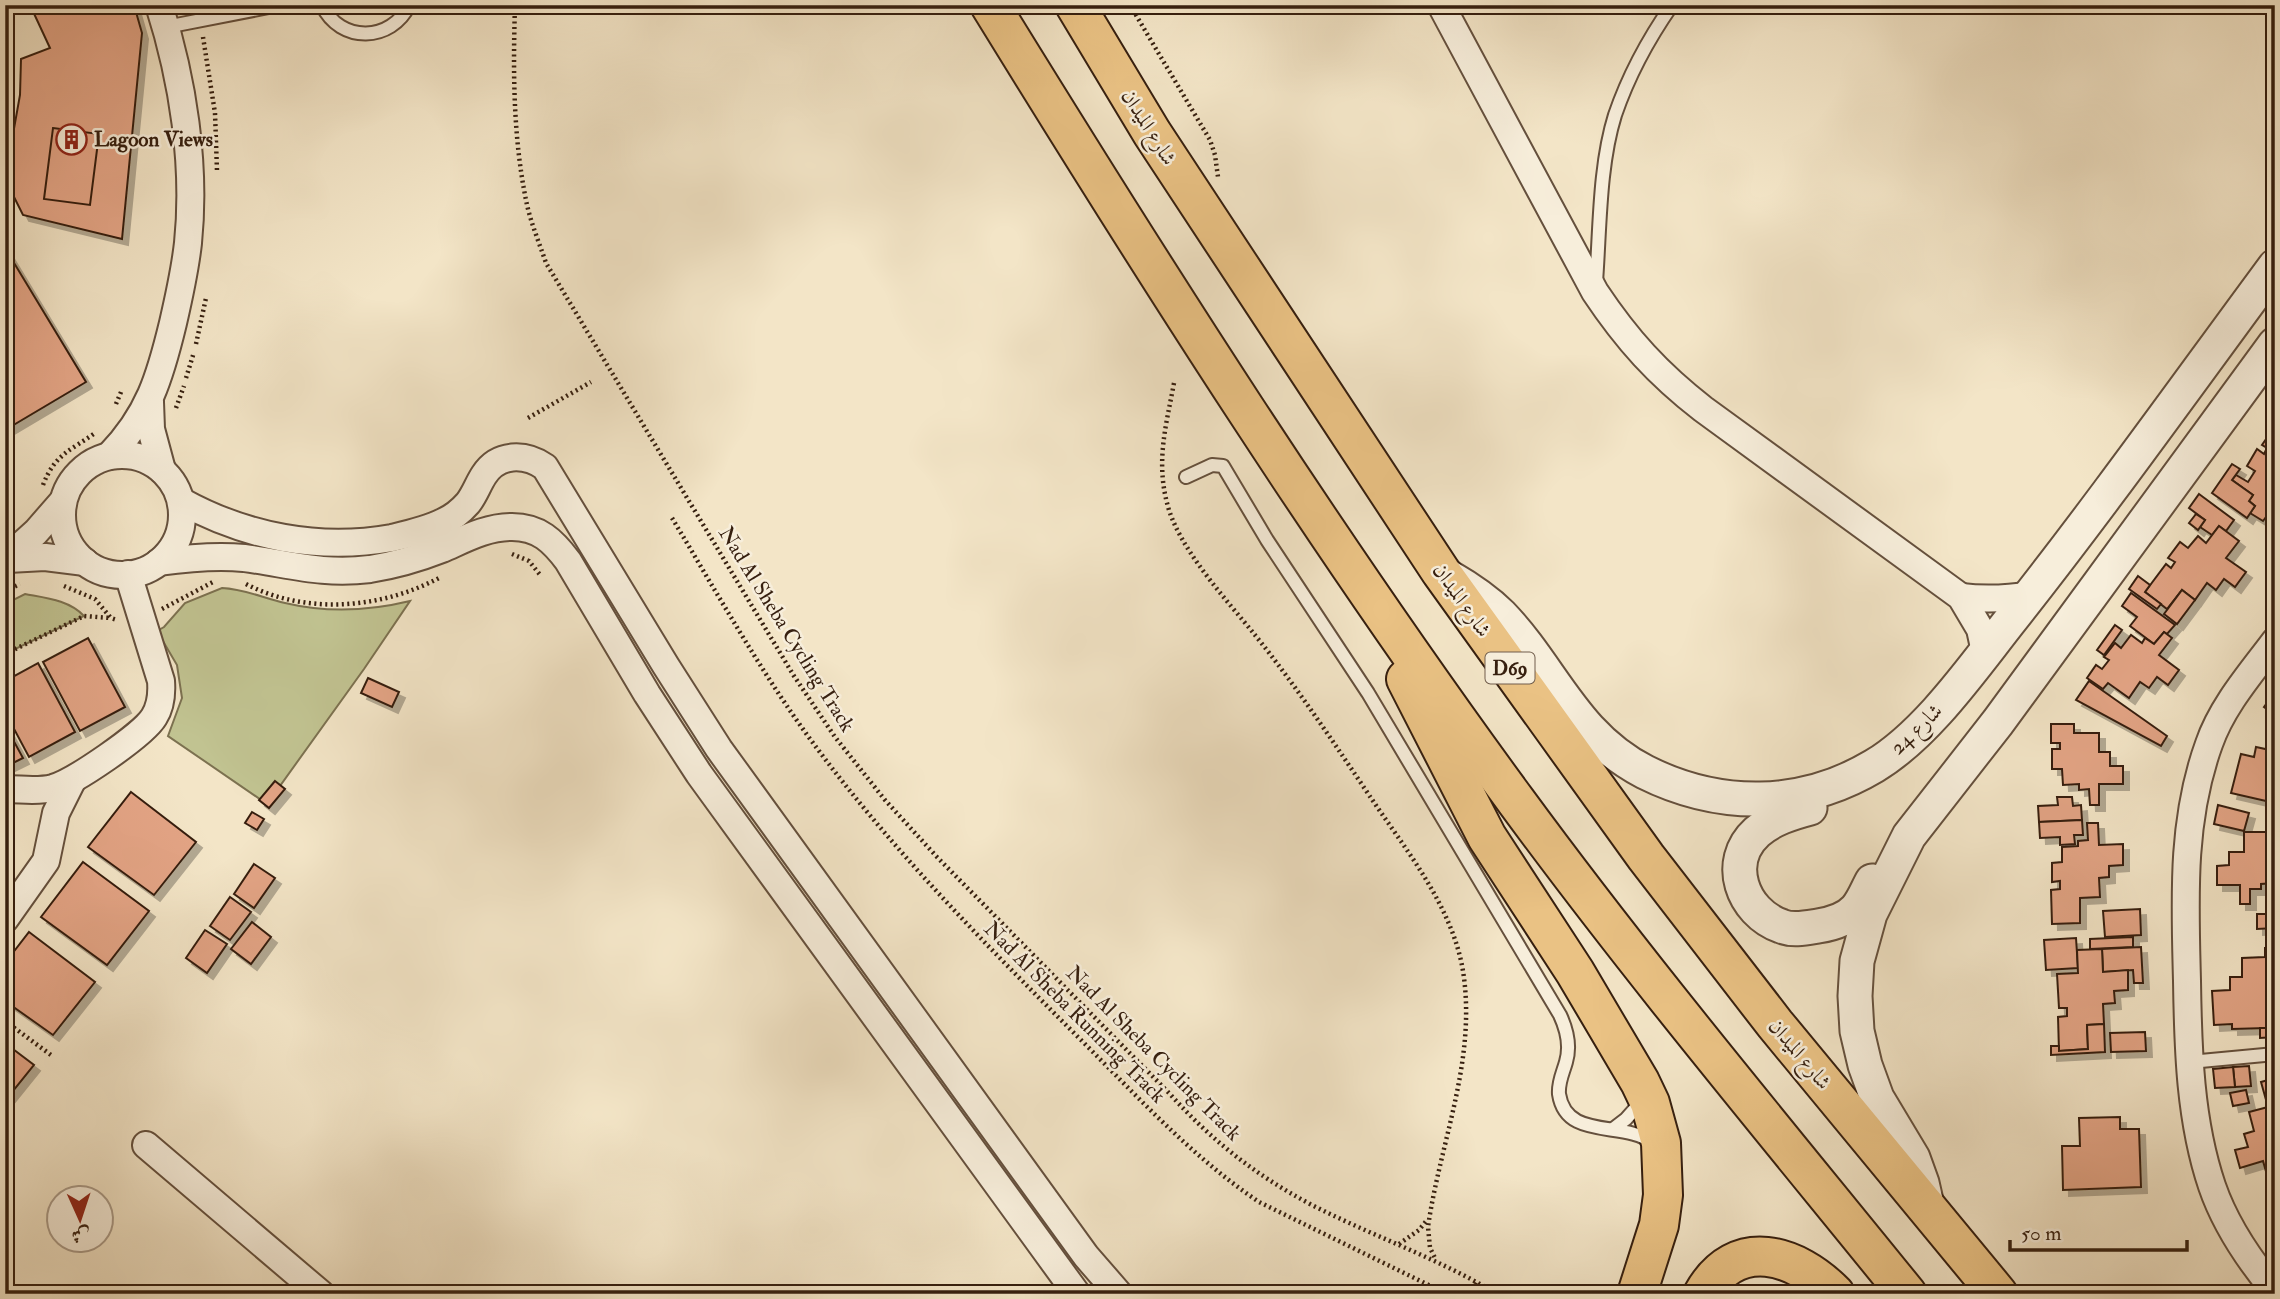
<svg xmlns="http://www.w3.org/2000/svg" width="2280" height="1299" viewBox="0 0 2280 1299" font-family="'IM FELL Double Pica',Amiri,serif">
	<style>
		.green { fill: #c1c391; stroke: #7c7150; stroke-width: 2 }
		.building { fill: #e3a485; stroke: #361f0f; stroke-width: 2; filter: url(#shadow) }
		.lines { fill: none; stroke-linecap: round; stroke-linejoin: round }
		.service-casing { stroke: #65503d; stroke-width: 16 }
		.minor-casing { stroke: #65503d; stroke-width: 30 }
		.tertiary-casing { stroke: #65503d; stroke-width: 37 }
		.primary-casing { stroke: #361f0f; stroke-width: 42 }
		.path { stroke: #361f0f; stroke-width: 4.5; stroke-dasharray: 2 3.5; stroke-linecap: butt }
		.service { stroke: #f7eedb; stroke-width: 12 }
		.minor { stroke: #f7eedb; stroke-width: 26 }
		.tertiary { stroke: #f7eedb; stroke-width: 33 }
		.primary { stroke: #eac284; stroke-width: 38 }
		.labels { text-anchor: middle; stroke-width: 5; stroke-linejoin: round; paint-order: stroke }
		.shield { fill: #f7eedb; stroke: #705d4c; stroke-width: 2 }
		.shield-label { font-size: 19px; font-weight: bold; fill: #361f0f }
		.street-label { font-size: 21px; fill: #361f0f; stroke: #f7eedb }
		.poi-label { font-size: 21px; font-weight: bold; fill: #361f0f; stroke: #f7eedb; text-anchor: start }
	</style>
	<defs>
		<filter id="shadow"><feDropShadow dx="6" dy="6" stdDeviation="0" flood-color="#0004"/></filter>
	</defs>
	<rect width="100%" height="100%" fill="#f3e5c7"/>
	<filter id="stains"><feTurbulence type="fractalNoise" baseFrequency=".00286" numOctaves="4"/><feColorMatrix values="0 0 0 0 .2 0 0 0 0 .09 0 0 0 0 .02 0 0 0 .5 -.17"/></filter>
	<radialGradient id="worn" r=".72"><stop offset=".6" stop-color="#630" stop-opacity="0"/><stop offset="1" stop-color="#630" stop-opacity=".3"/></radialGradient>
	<g class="green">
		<path d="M 222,588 C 245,589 263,598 285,603 C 327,613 369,611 410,601 L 364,669 L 267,804 L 168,736 L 182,698 L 177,665 L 157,631 L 164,627 L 185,603 Z"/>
		<path d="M 25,594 C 46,598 69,600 84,616 L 5,654 L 5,604 Z"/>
	</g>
	<g class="building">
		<path d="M 30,5 L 134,5 L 142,33 L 122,239 L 23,215 L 5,179 L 20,95 L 21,59 L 50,48 Z"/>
		<path d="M 53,128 L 99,134 L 90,205 L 44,199 Z"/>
		<path d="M 5,248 L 86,382 L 5,430 Z"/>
		<path d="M 2273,429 L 2275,505 L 2263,521 L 2250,513 L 2255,506 L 2249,501 L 2253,495 L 2232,480 L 2236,475 L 2248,482 L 2255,471 L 2247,466 L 2257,449 L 2264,454 L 2267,448 L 2262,445 Z"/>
		<path d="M 2232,464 L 2240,469 L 2232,480 L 2253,495 L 2249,501 L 2255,506 L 2247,518 L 2212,493 Z"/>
		<path d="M 2199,494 L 2234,520 L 2226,531 L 2219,526 L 2212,535 L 2200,527 L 2205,520 L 2189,508 Z"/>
		<path d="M 2196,514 L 2205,520 L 2198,530 L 2189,523 Z"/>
		<path d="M 2219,526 L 2239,541 L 2226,558 L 2246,572 L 2235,587 L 2224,579 L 2216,590 L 2207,583 L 2195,600 L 2182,590 L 2167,609 L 2145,592 L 2166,564 L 2171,568 L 2175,562 L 2168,558 L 2180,542 L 2188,548 L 2198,536 L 2206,543 Z"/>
		<path d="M 2138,576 L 2150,585 L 2145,592 L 2161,604 L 2157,609 L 2129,589 Z"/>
		<path d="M 2182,590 L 2195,600 L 2177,624 L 2164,614 Z"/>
		<path d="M 2131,593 L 2175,625 L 2167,634 L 2164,632 L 2154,644 L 2130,626 L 2137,617 L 2122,606 Z"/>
		<path d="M 2115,625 L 2122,630 L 2104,655 L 2097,650 Z"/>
		<path d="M 2164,632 L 2172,638 L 2159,655 L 2179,670 L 2168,685 L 2157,677 L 2149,688 L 2140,682 L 2129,698 L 2108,683 L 2103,689 L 2087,678 L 2096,665 L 2102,669 L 2109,660 L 2104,657 L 2115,643 L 2121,648 L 2131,635 L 2142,643 L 2145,638 L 2154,644 Z"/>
		<path d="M 88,638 L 125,707 L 80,731 L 43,662 Z"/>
		<path d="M 38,663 L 75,732 L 29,757 L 5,712 L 5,681 Z"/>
		<path d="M 368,678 L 399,692 L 392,707 L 361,693 Z"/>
		<path d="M 2089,681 L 2167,736 L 2161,746 L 2076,700 Z"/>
		<path d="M 2275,692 L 2275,715 L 2264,707 Z"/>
		<path d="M 2051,724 L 2074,724 L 2074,733 L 2099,733 L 2099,752 L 2110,752 L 2110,766 L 2123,766 L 2123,784 L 2099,784 L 2099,805 L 2090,805 L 2089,789 L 2079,790 L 2079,784 L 2063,785 L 2062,769 L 2052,769 L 2052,749 L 2060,749 L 2060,743 L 2051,743 Z"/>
		<path d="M 5,725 L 23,758 L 5,767 Z"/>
		<path d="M 2275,732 L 2275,791 L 2268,790 L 2266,801 L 2231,793 L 2241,754 L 2254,757 L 2256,747 L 2270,750 Z"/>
		<path d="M 275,781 L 285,789 L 269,808 L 259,800 Z"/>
		<path d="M 131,792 L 196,842 L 154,895 L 88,847 Z"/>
		<path d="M 2057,797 L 2072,797 L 2073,806 L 2081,805 L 2082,820 L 2039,822 L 2038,806 L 2058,805 Z"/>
		<path d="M 2218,805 L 2249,813 L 2244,831 L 2214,824 Z"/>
		<path d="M 252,812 L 264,819 L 257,830 L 245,823 Z"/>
		<path d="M 2082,820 L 2083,835 L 2074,835 L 2075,844 L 2060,845 L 2060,837 L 2040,838 L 2039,822 Z"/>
		<path d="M 2087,823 L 2098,823 L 2099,845 L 2123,844 L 2123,865 L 2109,866 L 2109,877 L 2099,878 L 2100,897 L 2080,898 L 2080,923 L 2052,924 L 2051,890 L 2060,889 L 2060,881 L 2052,882 L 2052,863 L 2062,862 L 2062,847 L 2078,846 L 2078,841 L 2088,840 Z"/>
		<path d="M 2267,824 L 2275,824 L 2275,883 L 2261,884 L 2261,889 L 2250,889 L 2250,904 L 2240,904 L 2240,885 L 2217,885 L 2217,866 L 2229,865 L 2229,852 L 2244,852 L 2244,832 L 2267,832 Z"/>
		<path d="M 83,862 L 149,911 L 107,965 L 41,917 Z"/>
		<path d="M 254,864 L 275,878 L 254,908 L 234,894 Z"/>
		<path d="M 230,897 L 251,912 L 230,940 L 210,926 Z"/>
		<path d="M 2275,905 L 2275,928 L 2257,929 L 2257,914 L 2268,914 L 2267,906 Z"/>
		<path d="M 2140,909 L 2141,935 L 2105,937 L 2103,911 Z"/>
		<path d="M 252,922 L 271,937 L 251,964 L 231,949 Z"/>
		<path d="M 205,930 L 227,944 L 207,973 L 186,958 Z"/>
		<path d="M 29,932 L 95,982 L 53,1035 L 5,1001 L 5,963 Z"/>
		<path d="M 2133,937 L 2133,947 L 2090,949 L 2090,939 Z"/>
		<path d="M 2076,938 L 2078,968 L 2046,970 L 2044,940 Z"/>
		<path d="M 2141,947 L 2143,983 L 2134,983 L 2133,970 L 2103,972 L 2102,949 Z"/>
		<path d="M 2265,948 L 2275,948 L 2275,1009 L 2267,1009 L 2267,1028 L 2232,1029 L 2232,1024 L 2214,1025 L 2212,991 L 2230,990 L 2230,977 L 2242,977 L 2242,958 L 2265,957 Z"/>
		<path d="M 2102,949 L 2103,972 L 2128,970 L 2128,990 L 2114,991 L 2115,1003 L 2103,1004 L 2104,1024 L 2087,1025 L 2088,1049 L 2059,1051 L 2058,1017 L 2067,1016 L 2067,1008 L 2059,1008 L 2057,974 L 2078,973 L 2077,950 Z"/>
		<path d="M 2267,1016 L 2275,1016 L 2275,1037 L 2260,1038 L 2260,1028 L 2267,1028 Z"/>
		<path d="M 2104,1024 L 2105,1052 L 2051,1055 L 2051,1046 L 2059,1046 L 2059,1051 L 2088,1049 L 2087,1025 Z"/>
		<path d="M 2145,1032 L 2146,1051 L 2111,1052 L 2110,1033 Z"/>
		<path d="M 5,1043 L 34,1065 L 5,1101 Z"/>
		<path d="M 2249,1066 L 2251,1086 L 2235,1087 L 2233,1067 Z"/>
		<path d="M 2233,1067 L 2235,1087 L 2215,1088 L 2213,1069 Z"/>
		<path d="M 2275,1078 L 2275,1180 L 2269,1182 L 2263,1161 L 2240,1168 L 2235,1150 L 2248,1147 L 2244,1134 L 2254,1131 L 2249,1112 L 2268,1107 L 2261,1082 Z"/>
		<path d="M 2246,1090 L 2249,1103 L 2233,1106 L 2230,1093 Z"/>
		<path d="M 2120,1117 L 2120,1129 L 2139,1129 L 2141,1187 L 2063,1190 L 2062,1146 L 2080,1146 L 2079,1118 Z"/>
	</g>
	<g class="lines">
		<defs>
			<g id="service">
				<path d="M 322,5 C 340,44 392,42 409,5"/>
				<path d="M 166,27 L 279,5"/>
				<path d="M 1596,282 C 1600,229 1599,166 1615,115 C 1628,77 1649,38 1672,5"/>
				<path d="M 1186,477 L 1212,465 L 1223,466 L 1267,540 L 1368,693 L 1560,1015 C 1567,1030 1571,1045 1566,1062 C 1563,1073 1558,1082 1559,1094 C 1566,1141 1624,1120 1653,1143"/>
				<path d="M 2190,1062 L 2275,1054"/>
				<path d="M 1613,1129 L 1626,1119 L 1642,1101"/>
			</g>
			<g id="minor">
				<path d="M 1441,5 L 1595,292 C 1627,340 1658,374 1703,409 L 1961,597 L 1980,629 L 1985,652"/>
				<path d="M 150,402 L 151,429 L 162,470"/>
				<circle cx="122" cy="515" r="60"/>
				<path d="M 109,456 C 149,415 160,377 173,323 C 179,297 185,270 188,243 C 196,165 183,80 159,5"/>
				<path d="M 181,501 C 246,537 319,551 392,538 C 409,534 427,530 443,522 C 452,518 461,511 468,503 C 475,494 478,484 484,475 C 498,453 525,453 545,467 L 666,666 L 719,749 L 1086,1256 L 1119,1294"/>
				<path d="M 8,559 L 45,557 L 85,562"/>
				<path d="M 5,560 L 36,532 L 63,501"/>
				<path d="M 159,562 C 187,558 216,555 244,558 C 290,564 322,575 370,569 C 395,565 419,558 442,549 C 465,539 486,527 512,527 C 539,527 553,541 568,561 L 647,694 L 699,774 L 1077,1294"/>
				<path d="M 1961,597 C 1986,600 2007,599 2031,595"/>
				<path d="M 2275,641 C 2251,673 2222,706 2209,744 C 2181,821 2185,900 2187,981 C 2188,1050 2190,1121 2212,1186 C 2225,1224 2250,1261 2275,1291"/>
				<path d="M 5,789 C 22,789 37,792 53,788 C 74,782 143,735 154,717 C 161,706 162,694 161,681 L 128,574"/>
				<path d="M 5,919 L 46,861 L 56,813 L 72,781"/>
				<path d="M 146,1145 L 321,1294"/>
			</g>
			<g id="tertiary">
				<path d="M 1449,577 C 1468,588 1485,599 1501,615 C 1553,669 1573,735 1645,772 C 1719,809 1802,809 1874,766 C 1926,735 1972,669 2009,622 C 2101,506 2187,385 2275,266"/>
				<path d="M 1810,808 C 1791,813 1772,819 1757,832 C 1724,862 1742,912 1781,926 C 1792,931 1806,928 1818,926 C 1831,924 1847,919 1856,909 C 1863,901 1867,890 1872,881"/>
				<path d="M 1927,1205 L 1922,1183 L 1913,1158 L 1877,1098 L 1865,1065 L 1857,1031 L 1855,996 L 1857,961 L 1870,914 L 1909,836 L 1998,722 L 2275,344"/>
			</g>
			<g id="primary">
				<path d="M 990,5 C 1157,276 1328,545 1516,801 C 1640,970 1775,1131 1907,1294"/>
				<path d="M 1075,5 L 1152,133 L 1441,572 L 1646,857 L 1775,1024 L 1998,1294"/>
				<path d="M 1406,679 L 1487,837 L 1575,972 L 1640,1082 L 1650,1103 L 1661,1143 L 1663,1195 L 1659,1225 L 1637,1294"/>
				<path d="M 1703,1294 C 1736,1235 1796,1254 1835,1294"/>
			</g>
		</defs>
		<use href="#service" class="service-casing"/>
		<use href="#minor" class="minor-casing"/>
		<use href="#tertiary" class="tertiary-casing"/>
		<use href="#primary" class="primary-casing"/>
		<g class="path">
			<path d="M 515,5 C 513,70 513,136 526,200 C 530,221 539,242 546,263 L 794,676 L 835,737 L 885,800 L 937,857 L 1169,1093 C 1211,1140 1254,1174 1310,1204 C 1372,1236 1438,1258 1497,1294"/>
			<path d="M 1130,5 L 1210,140 L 1215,155 L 1218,177"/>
			<path d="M 203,37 L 215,113 L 217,171"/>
			<path d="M 196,344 L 206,298"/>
			<path d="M 186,378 L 194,352"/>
			<path d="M 1174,383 C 1166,426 1156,460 1167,503 C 1178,548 1226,599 1255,635 C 1296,686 1332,740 1369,795 C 1405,849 1452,905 1463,971 C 1477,1060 1440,1142 1428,1227 L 1430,1248 L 1436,1260"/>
			<path d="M 116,404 L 121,392"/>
			<path d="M 176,408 L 184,386"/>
			<path d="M 528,418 L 591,382"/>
			<path d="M 43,485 C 55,454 70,451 95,433"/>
			<path d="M 672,518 C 719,596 764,678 819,751 C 897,855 988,947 1079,1038 C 1137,1096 1191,1156 1259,1202 L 1447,1294"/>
			<path d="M 512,554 L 529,561 L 541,576"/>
			<path d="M 246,584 C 306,615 380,609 439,578"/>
			<path d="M 64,586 L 95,599 L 111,618 L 117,620"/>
			<path d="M 5,591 L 20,584"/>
			<path d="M 162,609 L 213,582"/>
			<path d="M 5,654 L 84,616 L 110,618"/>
			<path d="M 5,1021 L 51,1055"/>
			<path d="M 1399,1244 L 1419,1230 L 1427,1220"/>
			<path d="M 1470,1294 L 1477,1282"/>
		</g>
		<use href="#service" class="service"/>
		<use href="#minor" class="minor"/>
		<use href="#tertiary" class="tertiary"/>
		<use href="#primary" class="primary"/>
	</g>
	<defs>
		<symbol id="building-ring" viewBox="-11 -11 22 22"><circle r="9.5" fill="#f7eedb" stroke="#8f2418" stroke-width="1.5"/><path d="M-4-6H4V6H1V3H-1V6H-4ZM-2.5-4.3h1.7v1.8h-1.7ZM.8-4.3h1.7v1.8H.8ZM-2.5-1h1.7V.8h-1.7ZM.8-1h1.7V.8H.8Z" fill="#8f2418"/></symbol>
	</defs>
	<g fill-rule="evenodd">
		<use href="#building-ring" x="54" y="122" width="35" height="35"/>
	</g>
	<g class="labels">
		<rect class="shield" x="1485.5" y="652.5" width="49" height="31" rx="5"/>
		<g class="shield-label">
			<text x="1510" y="675">D69</text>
		</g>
		<g class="street-label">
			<text transform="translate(1149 127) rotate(58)" y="7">شارع الميدان</text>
			<text transform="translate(1462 600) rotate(55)" y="7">شارع الميدان</text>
			<text transform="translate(787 629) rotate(58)" y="7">Nad Al Sheba Cycling Track</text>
			<text transform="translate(1916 729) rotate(-44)" y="7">شارع 24</text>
			<text transform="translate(1075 1012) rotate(45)" y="7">Nad Al Sheba Running Track</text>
			<text transform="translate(1154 1053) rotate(45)" y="7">Nad Al Sheba Cycling Track</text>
			<text transform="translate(1800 1054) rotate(50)" y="7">شارع الميدان</text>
		</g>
		<g class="poi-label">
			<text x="94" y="146">Lagoon Views</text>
		</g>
	</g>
	<rect width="2280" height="1299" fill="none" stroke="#f3e5c7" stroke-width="28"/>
	<rect x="7" y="7" width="2266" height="1285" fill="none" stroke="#361f0f" stroke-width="3.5"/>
	<rect x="14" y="14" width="2252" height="1271" fill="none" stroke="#361f0f" stroke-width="2"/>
	<g transform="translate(80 1219) rotate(177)"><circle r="33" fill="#f7eedb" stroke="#aa9b89" stroke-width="2"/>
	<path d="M0-5L12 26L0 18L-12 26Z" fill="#8f2418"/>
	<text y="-10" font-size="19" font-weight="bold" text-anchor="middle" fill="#361f0f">ش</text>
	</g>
	<path d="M2010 1240v10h177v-10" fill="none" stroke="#361f0f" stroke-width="3.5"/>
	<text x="2021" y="1240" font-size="21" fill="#361f0f" stroke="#f7eedb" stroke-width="5" paint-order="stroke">50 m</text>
	<rect width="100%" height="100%" filter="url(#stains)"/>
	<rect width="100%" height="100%" fill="url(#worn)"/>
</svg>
